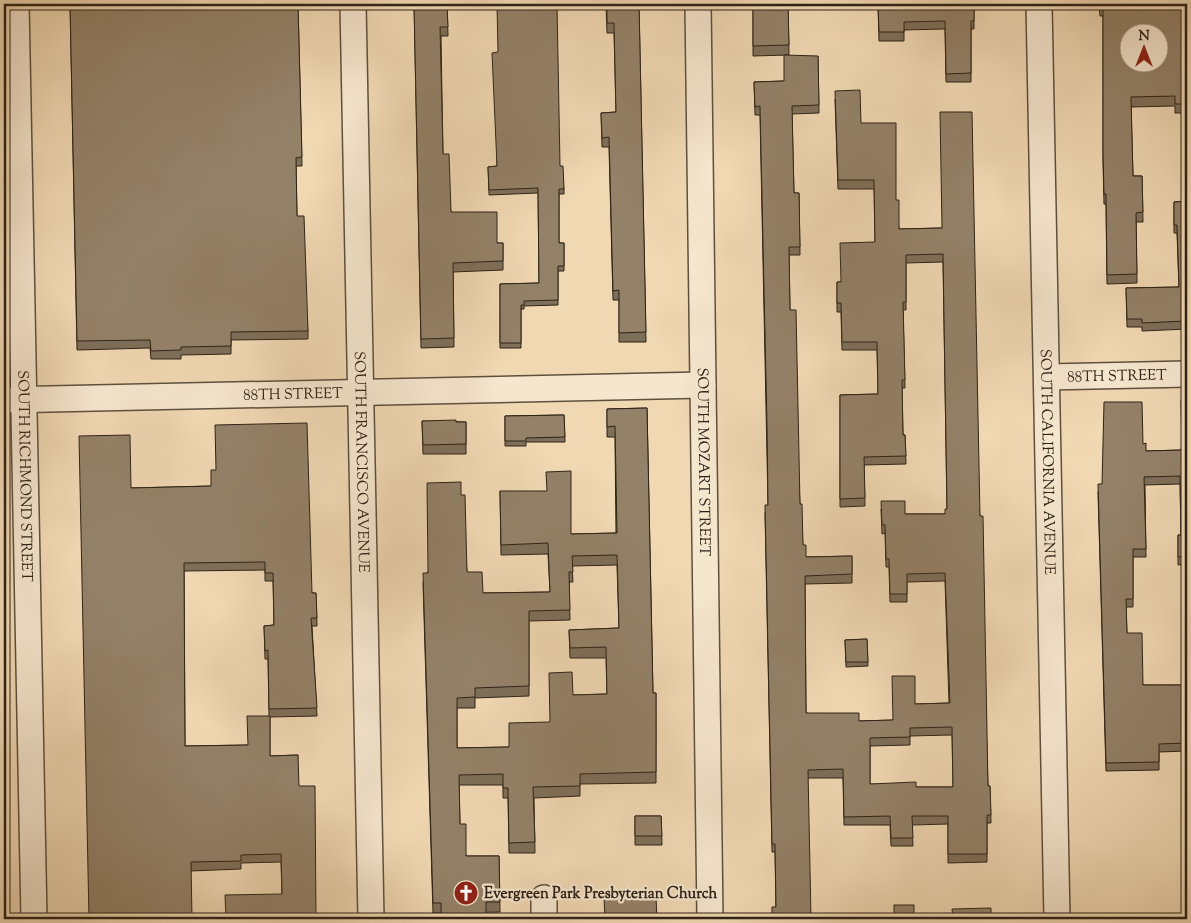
<svg xmlns="http://www.w3.org/2000/svg" width="1191" height="923" viewBox="0 0 1191 923" font-family="'Sorts Mill Goudy',serif">
	<style>
		.lines { fill: none; stroke-linecap: round; stroke-linejoin: round }
		.minor-casing { stroke: #5e503d; stroke-width: 28 }
		.minor { stroke: #f5e6ce; stroke-width: 25 }
		.wall { fill: #7e6f59; stroke: #2e2316; fill-rule: evenodd }
		.building { fill: #938168; stroke: #2e2316; fill-rule: evenodd }
		.labels { text-anchor: middle; stroke-width: 4.5; stroke-linejoin: round; paint-order: stroke }
		.street-label { font-size: 15px; fill: #2e2316; stroke: #f5e6ce }
		.poi-label { font-size: 15px; font-weight: bold; fill: #2e2316; stroke: #f5e6ce; text-anchor: start }
	</style>
	<rect width="100%" height="100%" fill="#f0d8b3"/>
	<filter id="stains"><feTurbulence type="fractalNoise" baseFrequency=".004" numOctaves="4"/><feColorMatrix values="0 0 0 0 .2 0 0 0 0 .09 0 0 0 0 .02 0 0 0 .5 -.17"/></filter>
	<radialGradient id="worn" r=".72"><stop offset=".6" stop-color="#630" stop-opacity="0"/><stop offset="1" stop-color="#630" stop-opacity=".3"/></radialGradient>
	<g class="lines">
		<defs>
			<g id="minor">
				<path id="s1" d="M 16,4 L 34,919"/>
				<path id="s2" d="M 353,4 L 371,919"/>
				<path id="s3" d="M 698,4 L 710,919"/>
				<path id="s4" d="M 1039,4 L 1057,919"/>
				<path id="s5" d="M 1047,377 L 1187,374"/>
				<path id="s6" d="M 4,400 L 703,385"/>
				<path d="M 544,898 L 544,919"/>
			</g>
		</defs>
		<use href="#minor" class="minor-casing"/>
		<use href="#minor" class="minor"/>
	</g>
	<g class="wall">
		<path d="M 70,4 L 298,4 L 302,166 L 296,166 L 297,216 L 308,331 L 308,339 L 231,340 L 231,354 L 181,355 L 181,359 L 151,359 L 150,348 L 77,350 Z"/>
		<path d="M 414,4 L 447,4 L 448,36 L 441,36 L 443,154 L 451,212 L 497,243 L 503,243 L 503,270 L 453,272 L 454,347 L 421,348 Z"/>
		<path d="M 606,4 L 639,4 L 646,342 L 619,342 L 619,300 L 613,300 L 609,147 L 602,147 L 601,113 L 616,112 L 614,33 L 607,33 Z"/>
		<path d="M 753,4 L 788,4 L 789,55 L 753,56 Z"/>
		<path d="M 878,4 L 974,4 L 974,29 L 971,29 L 971,82 L 946,82 L 945,29 L 904,30 L 904,41 L 879,41 Z"/>
		<path d="M 1099,4 L 1187,4 L 1187,113 L 1175,113 L 1175,106 L 1131,107 L 1133,176 L 1142,176 L 1143,222 L 1136,222 L 1137,283 L 1107,284 L 1106,204 L 1104,204 L 1103,162 L 1103,16 L 1100,16 Z"/>
		<path d="M 498,52 L 560,166 L 564,189 L 564,194 L 559,194 L 559,243 L 564,243 L 564,271 L 558,271 L 558,305 L 524,306 L 524,309 L 521,309 L 521,348 L 500,348 L 500,284 L 539,283 L 538,193 L 489,195 L 488,167 L 497,166 Z"/>
		<path d="M 818,56 L 819,113 L 792,114 L 794,193 L 799,193 L 800,255 L 789,255 L 790,310 L 800,504 L 803,545 L 806,557 L 852,556 L 852,583 L 805,584 L 806,713 L 859,721 L 893,720 L 915,704 L 949,703 L 945,581 L 907,582 L 907,602 L 890,602 L 889,567 L 886,567 L 885,533 L 882,534 L 881,509 L 905,514 L 945,514 L 947,509 L 943,262 L 906,263 L 906,310 L 903,310 L 905,388 L 902,388 L 903,435 L 905,435 L 906,464 L 864,465 L 865,506 L 840,507 L 840,395 L 878,394 L 877,350 L 842,350 L 841,312 L 837,312 L 837,282 L 841,282 L 875,242 L 874,189 L 838,189 L 835,99 L 861,123 L 896,200 L 899,229 L 942,228 L 980,516 L 988,786 L 990,786 L 991,823 L 987,823 L 987,862 L 948,863 L 948,824 L 912,825 L 913,846 L 891,846 L 890,825 L 844,825 L 843,778 L 808,778 L 776,907 L 775,852 L 772,852 L 765,513 L 768,505 L 760,115 L 755,115 L 754,82 L 784,81 ZM 952,735 L 953,787 L 916,787 L 870,784 L 870,746 L 910,745 L 910,736 Z"/>
		<path d="M 1187,201 L 1187,329 L 1142,331 L 1142,327 L 1127,327 L 1126,288 L 1179,287 L 1177,233 L 1174,233 L 1174,202 Z"/>
		<path d="M 1187,400 L 1187,564 L 1178,565 L 1178,535 L 1181,535 L 1180,484 L 1145,485 L 1146,557 L 1133,557 L 1133,607 L 1126,607 L 1127,633 L 1143,685 L 1187,685 L 1187,751 L 1159,752 L 1159,770 L 1106,771 L 1098,492 L 1102,484 L 1143,444 L 1146,451 L 1181,450 Z"/>
		<path d="M 647,408 L 653,693 L 656,693 L 656,783 L 580,784 L 580,796 L 534,798 L 535,853 L 509,853 L 508,798 L 503,798 L 503,785 L 459,785 L 460,824 L 466,856 L 499,856 L 500,912 L 433,913 L 423,583 L 461,495 L 467,572 L 483,593 L 550,592 L 548,554 L 501,555 L 500,491 L 571,534 L 616,533 L 615,437 L 607,437 L 607,409 ZM 617,565 L 619,628 L 569,630 L 570,658 L 606,658 L 607,694 L 573,695 L 550,722 L 509,747 L 457,748 L 457,708 L 475,708 L 475,698 L 529,696 L 529,621 L 570,620 L 569,582 L 573,582 L 572,566 Z"/>
		<path d="M 564,415 L 565,442 L 526,442 L 526,446 L 505,446 L 505,416 Z"/>
		<path d="M 422,421 L 466,422 L 466,454 L 423,454 Z"/>
		<path d="M 211,486 L 312,593 L 316,593 L 317,626 L 312,626 L 317,716 L 270,717 L 270,756 L 298,755 L 282,894 L 281,862 L 241,863 L 241,869 L 191,871 L 131,488 ZM 265,570 L 265,581 L 273,581 L 274,625 L 264,626 L 265,659 L 268,659 L 269,716 L 248,745 L 185,746 L 184,571 Z"/>
		<path d="M 867,639 L 868,666 L 846,667 L 845,640 Z"/>
		<path d="M 635,816 L 661,816 L 662,845 L 635,845 Z"/>
	</g>
	<g class="building">
		<path d="M 70,4 L 298,4 L 302,157 L 296,158 L 297,216 L 304,216 L 308,331 L 231,332 L 231,346 L 181,347 L 181,350 L 151,351 L 150,340 L 77,341 Z"/>
		<path d="M 414,4 L 447,4 L 448,27 L 440,27 L 443,154 L 449,154 L 451,212 L 497,212 L 497,243 L 503,243 L 503,261 L 453,263 L 454,338 L 421,339 Z"/>
		<path d="M 497,4 L 557,4 L 560,166 L 563,166 L 564,189 L 559,189 L 559,243 L 564,243 L 564,266 L 558,266 L 558,300 L 524,301 L 524,305 L 521,305 L 521,343 L 500,343 L 500,284 L 539,283 L 538,188 L 489,190 L 488,167 L 497,166 L 492,53 L 498,52 Z"/>
		<path d="M 607,4 L 639,4 L 646,332 L 619,333 L 619,290 L 613,291 L 609,137 L 602,138 L 601,113 L 616,112 L 614,23 L 607,23 Z"/>
		<path d="M 753,4 L 788,4 L 789,45 L 753,46 Z"/>
		<path d="M 878,4 L 974,4 L 974,21 L 971,21 L 971,73 L 946,74 L 945,21 L 904,22 L 904,32 L 879,32 Z"/>
		<path d="M 1099,4 L 1187,4 L 1187,104 L 1175,104 L 1175,96 L 1131,97 L 1133,176 L 1142,176 L 1143,212 L 1136,213 L 1137,274 L 1107,275 L 1106,194 L 1104,194 L 1103,153 L 1103,6 L 1100,6 ZM 1128,32 L 1158,32 L 1158,62 L 1128,62 Z"/>
		<path d="M 784,55 L 818,56 L 819,105 L 792,106 L 794,193 L 799,193 L 800,247 L 789,247 L 790,310 L 796,310 L 800,504 L 802,504 L 803,545 L 806,545 L 806,557 L 852,556 L 852,574 L 805,576 L 806,713 L 859,713 L 859,721 L 893,720 L 892,676 L 915,676 L 915,704 L 950,703 L 945,573 L 907,574 L 907,594 L 890,594 L 889,559 L 886,559 L 885,525 L 882,525 L 881,501 L 905,501 L 905,514 L 945,514 L 945,509 L 947,509 L 943,254 L 906,255 L 906,302 L 903,302 L 905,380 L 902,380 L 903,435 L 905,435 L 906,456 L 864,457 L 865,498 L 840,499 L 840,395 L 878,394 L 877,342 L 842,342 L 841,303 L 837,303 L 837,282 L 841,282 L 840,243 L 875,242 L 874,180 L 838,180 L 835,91 L 860,90 L 861,123 L 896,123 L 896,200 L 899,200 L 899,229 L 942,228 L 940,112 L 972,112 L 980,516 L 983,516 L 988,786 L 990,786 L 991,815 L 987,815 L 987,854 L 948,854 L 948,816 L 912,816 L 913,838 L 891,838 L 890,816 L 844,817 L 843,769 L 808,770 L 811,919 L 772,919 L 772,907 L 776,907 L 775,844 L 772,844 L 765,505 L 768,505 L 767,426 L 760,106 L 755,107 L 754,82 L 784,81 ZM 952,727 L 953,787 L 916,787 L 916,782 L 870,784 L 870,738 L 910,737 L 910,728 Z"/>
		<path d="M 1187,201 L 1187,321 L 1142,323 L 1142,319 L 1127,319 L 1126,288 L 1179,287 L 1177,225 L 1174,225 L 1174,202 Z"/>
		<path d="M 1181,400 L 1187,400 L 1187,556 L 1178,557 L 1178,535 L 1181,535 L 1180,476 L 1144,477 L 1146,549 L 1133,549 L 1133,599 L 1126,599 L 1127,633 L 1142,633 L 1143,685 L 1187,685 L 1187,743 L 1159,744 L 1159,762 L 1106,763 L 1098,484 L 1102,484 L 1104,402 L 1142,402 L 1143,444 L 1146,443 L 1146,451 L 1182,450 Z"/>
		<path d="M 647,408 L 653,693 L 656,693 L 656,772 L 580,774 L 580,786 L 533,787 L 535,842 L 509,843 L 508,788 L 503,788 L 503,774 L 459,775 L 460,824 L 466,824 L 466,856 L 499,856 L 500,902 L 486,902 L 486,919 L 441,919 L 441,903 L 433,903 L 423,573 L 428,573 L 427,483 L 461,482 L 461,495 L 465,495 L 467,572 L 482,572 L 483,593 L 550,592 L 548,543 L 501,545 L 500,491 L 547,491 L 546,472 L 571,471 L 571,534 L 617,533 L 615,426 L 607,427 L 607,409 ZM 617,555 L 619,628 L 569,630 L 570,648 L 606,647 L 607,694 L 573,695 L 572,672 L 549,673 L 550,722 L 509,723 L 509,747 L 457,748 L 457,698 L 475,697 L 475,688 L 529,686 L 529,611 L 570,610 L 569,572 L 573,572 L 572,556 Z"/>
		<path d="M 564,415 L 565,437 L 526,438 L 526,441 L 505,441 L 505,416 Z"/>
		<path d="M 456,420 L 456,422 L 466,422 L 466,444 L 423,445 L 422,421 Z"/>
		<path d="M 307,423 L 312,593 L 316,593 L 317,618 L 311,618 L 317,708 L 269,709 L 268,650 L 265,651 L 264,626 L 274,625 L 273,573 L 265,573 L 265,562 L 184,563 L 185,746 L 248,745 L 247,716 L 270,716 L 270,756 L 298,755 L 299,786 L 315,786 L 316,919 L 226,919 L 225,895 L 282,894 L 281,854 L 241,855 L 241,861 L 191,862 L 192,919 L 89,919 L 79,436 L 130,435 L 131,488 L 211,486 L 211,470 L 216,470 L 215,425 Z"/>
		<path d="M 867,639 L 868,662 L 846,662 L 845,640 Z"/>
		<path d="M 635,816 L 661,816 L 662,836 L 635,836 Z"/>
		<path d="M 656,897 L 657,919 L 605,919 L 604,898 Z"/>
		<rect x="894" y="905" width="20" height="14"/>
		<path d="M 991,908 L 991,919 L 953,919 L 952,909 Z"/>
	</g>
	<defs>
		<symbol id="church-disc" viewBox="-11 -11 22 22"><circle r="9.5" fill="#8f2418" stroke="#f5e6ce"/><path d="M-1.2-6h2.4v3.5h3.3v2.4h-3.3V6h-2.4V-.1h-3.3v-2.4h3.3Z" fill="#fff"/></symbol>
	</defs>
	<g fill-rule="evenodd">
		<use href="#church-disc" x="452" y="879" width="28" height="28"/>
	</g>
	<g class="labels">
		<g class="street-label">
			<text dy="5" stroke="none"><textPath href="#s5" startOffset="70">88TH STREET</textPath></text>
			<text dy="5" stroke="none"><textPath href="#s6" startOffset="289">88TH STREET</textPath></text>
			<text dy="5" stroke="none"><textPath href="#s3" startOffset="458">SOUTH MOZART STREET</textPath></text>
			<text dy="5" stroke="none"><textPath href="#s4" startOffset="458">SOUTH CALIFORNIA AVENUE</textPath></text>
			<text dy="5" stroke="none"><textPath href="#s2" startOffset="458">SOUTH FRANCISCO AVENUE</textPath></text>
			<text dy="5" stroke="none"><textPath href="#s1" startOffset="472">SOUTH RICHMOND STREET</textPath></text>
		</g>
		<g class="poi-label">
			<text x="484" y="898">Evergreen Park Presbyterian Church</text>
		</g>
	</g>
	<rect width="1191" height="923" fill="none" stroke="#f0d8b3" stroke-width="20"/>
	<rect x="5" y="5" width="1181" height="913" fill="none" stroke="#2e2316" stroke-width="2.5"/>
	<rect x="10" y="10" width="1171" height="903" fill="none" stroke="#2e2316"/>
	<g transform="translate(1144 48)"><circle r="24" fill="#f5e6ce" stroke="#a59884"/>
	<path d="M0-4L9 19L0 12L-9 19Z" fill="#8f2418"/>
	<text y="-8" font-size="14" font-weight="bold" text-anchor="middle" fill="#2e2316">N</text>
	</g>
	<rect width="100%" height="100%" filter="url(#stains)"/>
	<rect width="100%" height="100%" fill="url(#worn)"/>
</svg>
